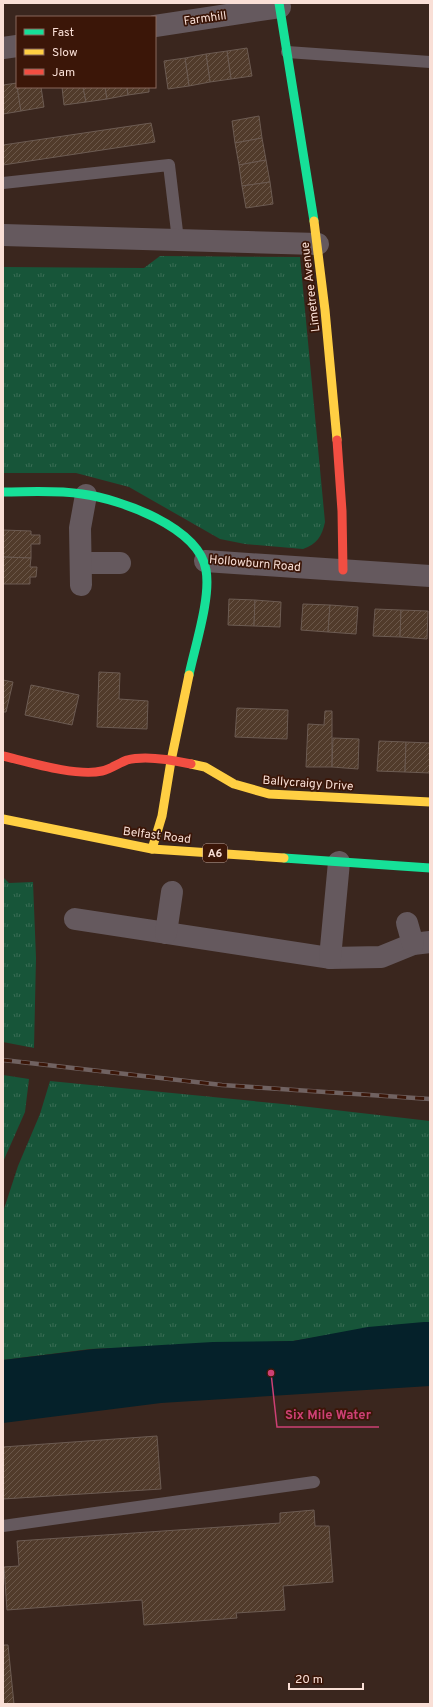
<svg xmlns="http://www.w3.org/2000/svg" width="433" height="1707" viewBox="0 0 433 1707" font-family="Overpass,sans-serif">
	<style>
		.grass { fill: url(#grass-tufts) }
		.water { fill: #05212a }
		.building { fill: url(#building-hatch); stroke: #6c5b52 }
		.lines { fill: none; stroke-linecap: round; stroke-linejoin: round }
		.lane { stroke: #65595e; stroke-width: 12 }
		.street { stroke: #65595e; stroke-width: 22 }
		.fast { stroke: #16e098; stroke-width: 9 }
		.slow { stroke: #ffcf43; stroke-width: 9 }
		.jam { stroke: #f24e42; stroke-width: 9 }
		.rail-casing { stroke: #706261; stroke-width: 4.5 }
		.rail { stroke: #3b1608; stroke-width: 3; stroke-dasharray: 9; stroke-linecap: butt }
		.labels { text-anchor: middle; stroke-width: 3.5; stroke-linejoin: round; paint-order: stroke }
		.shield { fill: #3b1608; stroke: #c0a398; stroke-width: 1 }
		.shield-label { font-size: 11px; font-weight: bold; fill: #f9dfd6 }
		.street-label { font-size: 12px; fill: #f9dfd6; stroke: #3b1608 }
		.leader { fill: none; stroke: #cd4074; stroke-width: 1.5 }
		.callout-dot { fill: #cd4074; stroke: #3b1608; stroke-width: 1.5 }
		.callout-label { font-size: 13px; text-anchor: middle; font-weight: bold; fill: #cd4074; stroke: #3b1608; stroke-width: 3.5; stroke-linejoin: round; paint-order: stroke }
	</style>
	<defs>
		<pattern id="grass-tufts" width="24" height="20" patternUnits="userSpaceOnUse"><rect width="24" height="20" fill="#175539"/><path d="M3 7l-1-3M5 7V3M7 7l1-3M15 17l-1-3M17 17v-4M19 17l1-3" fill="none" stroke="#3a6d55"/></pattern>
		<pattern id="building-hatch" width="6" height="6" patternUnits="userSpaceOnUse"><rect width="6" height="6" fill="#513b2b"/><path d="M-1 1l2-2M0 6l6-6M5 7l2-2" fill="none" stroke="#6b5749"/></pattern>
	</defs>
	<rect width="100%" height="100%" fill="#3a261e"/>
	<g class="grass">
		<path d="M 160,256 L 300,257 L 325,522 C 322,536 317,544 303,549 L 245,544 L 220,539 L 129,487 L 76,473 L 3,473 L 3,267 L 144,268 Z"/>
		<path d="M 3,877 L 9,883 L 33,882 L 36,958 L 34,1048 L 3,1042 Z"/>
		<path d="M 3,1075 L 29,1079 L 25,1112 L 3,1162 Z"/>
		<path d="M 50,1081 L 283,1104 L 430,1121 L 430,1323 L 335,1334 L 293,1341 L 90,1349 L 3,1360 L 3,1212 L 18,1166 L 40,1114 Z"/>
	</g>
	<path class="water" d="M 424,1322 L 430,1322 L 430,1386 L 161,1403 L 3,1423 L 3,1360 L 94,1349 L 213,1342 L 293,1341 L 368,1327 Z"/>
	<g class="building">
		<path d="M 247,48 L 252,76 L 231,79 L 227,51 Z"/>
		<path d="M 227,51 L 231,79 L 210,82 L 206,54 Z"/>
		<path d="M 206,54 L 210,82 L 189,86 L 185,58 Z"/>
		<path d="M 185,58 L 189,86 L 168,89 L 164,61 Z"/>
		<path d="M 17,83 L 21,111 L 3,114 L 3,85 Z"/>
		<path d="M 17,87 L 41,87 L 44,107 L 21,111 Z"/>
		<path d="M 62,87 L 83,87 L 86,102 L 64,105 Z"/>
		<path d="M 83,87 L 105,87 L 107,99 L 86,102 Z"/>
		<path d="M 105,87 L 127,87 L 128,95 L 107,99 Z"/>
		<path d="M 127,87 L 149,87 L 149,92 L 128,95 Z"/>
		<path d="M 259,116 L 262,138 L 235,143 L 232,121 Z"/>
		<path d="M 151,123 L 155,142 L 3,165 L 3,145 Z"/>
		<path d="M 262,138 L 266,160 L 239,165 L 235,143 Z"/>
		<path d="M 266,160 L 270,182 L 242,186 L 239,165 Z"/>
		<path d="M 270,182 L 273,204 L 246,208 L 242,186 Z"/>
		<path d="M 3,530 L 31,531 L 31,535 L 40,535 L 40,544 L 31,544 L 31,558 L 3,557 Z"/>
		<path d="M 3,557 L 31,558 L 30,567 L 37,567 L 36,577 L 30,577 L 30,584 L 3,584 Z"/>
		<path d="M 229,599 L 255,600 L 254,626 L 228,625 Z"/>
		<path d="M 255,600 L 281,602 L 280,627 L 254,626 Z"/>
		<path d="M 303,604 L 330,605 L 328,632 L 301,630 Z"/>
		<path d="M 330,605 L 358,607 L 356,634 L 328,632 Z"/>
		<path d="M 375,609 L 401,610 L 400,637 L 373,636 Z"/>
		<path d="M 401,610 L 428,611 L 427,639 L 400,637 Z"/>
		<path d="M 99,672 L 120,673 L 119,699 L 148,701 L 147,729 L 97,727 Z"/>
		<path d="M 3,680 L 13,682 L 6,712 L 3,712 Z"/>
		<path d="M 31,685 L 79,695 L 72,725 L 25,715 Z"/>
		<path d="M 237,708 L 288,710 L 287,739 L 235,737 Z"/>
		<path d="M 325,711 L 332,711 L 332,767 L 306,767 L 308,724 L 324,725 Z"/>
		<path d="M 333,738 L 359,739 L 358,769 L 332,767 Z"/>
		<path d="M 379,741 L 406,742 L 405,772 L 377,771 Z"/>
		<path d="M 406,742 L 430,743 L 430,773 L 405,772 Z"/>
		<path d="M 157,1436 L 161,1489 L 3,1499 L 3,1447 Z"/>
		<path d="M 314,1510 L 315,1526 L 329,1526 L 333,1582 L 283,1586 L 285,1610 L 236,1613 L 237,1618 L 144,1625 L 142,1600 L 7,1610 L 4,1567 L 19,1566 L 17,1541 L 280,1523 L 280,1513 Z"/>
		<path d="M 3,1645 L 8,1645 L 14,1704 L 3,1704 Z"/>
	</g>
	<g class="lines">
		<g class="lane">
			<path d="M 287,52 L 430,62"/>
			<path d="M 3,183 L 169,165 L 178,240"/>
			<path d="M 3,1526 L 314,1482"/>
		</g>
		<g class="street">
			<path d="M 155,26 L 280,7"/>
			<path d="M 3,48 L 17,46"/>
			<path d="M 3,235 L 318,244"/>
			<path d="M 205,561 L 430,576"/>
			<path d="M 81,563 L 120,563"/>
			<path d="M 81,585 L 80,528 L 86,495"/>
			<path d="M 75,919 L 330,958 L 381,957 L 413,944 L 430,942"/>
			<path d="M 407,923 L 413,944"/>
			<path d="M 166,933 L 172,892"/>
			<path d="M 330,958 L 339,862"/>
		</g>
		<g class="fast">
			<path d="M 279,3 L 314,221"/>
			<path d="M 3,492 C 29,492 56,490 82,494 C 120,499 199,527 206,570 C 211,598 195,646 189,675"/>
			<path d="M 284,858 L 430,868"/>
		</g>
		<g class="slow">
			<path d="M 314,221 L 325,310 L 337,440"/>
			<path d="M 191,764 L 205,767 L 234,784 L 269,794 L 430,802"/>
			<path d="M 3,819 L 152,849 L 284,858"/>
			<path d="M 152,849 L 162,816 L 171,761 L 189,675"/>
		</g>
		<g class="jam">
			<path d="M 337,440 L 342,511 L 343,570"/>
			<path d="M 3,756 C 28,762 77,777 102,771 C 111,769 119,763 127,760 C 145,755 173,760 191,764"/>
		</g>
		<defs>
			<path id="rail" d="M 3,1060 L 222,1085 L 430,1099"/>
		</defs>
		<use href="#rail" class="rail-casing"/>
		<use href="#rail" class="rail"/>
	</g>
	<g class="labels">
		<rect class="shield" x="203" y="844" width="24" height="18" rx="3"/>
		<g class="shield-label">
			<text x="215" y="857">A6</text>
		</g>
		<g class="street-label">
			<text transform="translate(205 18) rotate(-8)" y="4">Farmhill</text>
			<text transform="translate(310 287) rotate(-97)" y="4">Limetree Avenue</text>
			<text transform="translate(255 563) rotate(5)" y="4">Hollowburn Road</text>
			<text transform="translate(308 783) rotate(4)" y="4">Ballycraigy Drive</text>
			<text transform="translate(157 835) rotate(7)" y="4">Belfast Road</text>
		</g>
	</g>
	<path class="leader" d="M271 1373L277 1427H379"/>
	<circle class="callout-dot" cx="271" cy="1373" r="4"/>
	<g class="callout-label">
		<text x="328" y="1419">Six Mile Water</text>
	</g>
	<rect width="433" height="1707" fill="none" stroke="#f9dfd6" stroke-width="8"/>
	<rect x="16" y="16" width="140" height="72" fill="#3b1608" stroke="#87665a"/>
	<rect x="24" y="29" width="20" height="6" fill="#16e098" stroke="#87665a"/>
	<text x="52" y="36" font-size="12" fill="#f9dfd6">Fast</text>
	<rect x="24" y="49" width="20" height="6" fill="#ffcf43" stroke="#87665a"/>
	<text x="52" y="56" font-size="12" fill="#f9dfd6">Slow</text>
	<rect x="24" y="69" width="20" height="6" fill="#f24e42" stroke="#87665a"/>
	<text x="52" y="76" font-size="12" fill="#f9dfd6">Jam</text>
	<path d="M289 1683v6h74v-6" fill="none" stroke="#f9dfd6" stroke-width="2"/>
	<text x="295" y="1683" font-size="12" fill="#f9dfd6" stroke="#3b1608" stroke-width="3" paint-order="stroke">20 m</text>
</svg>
